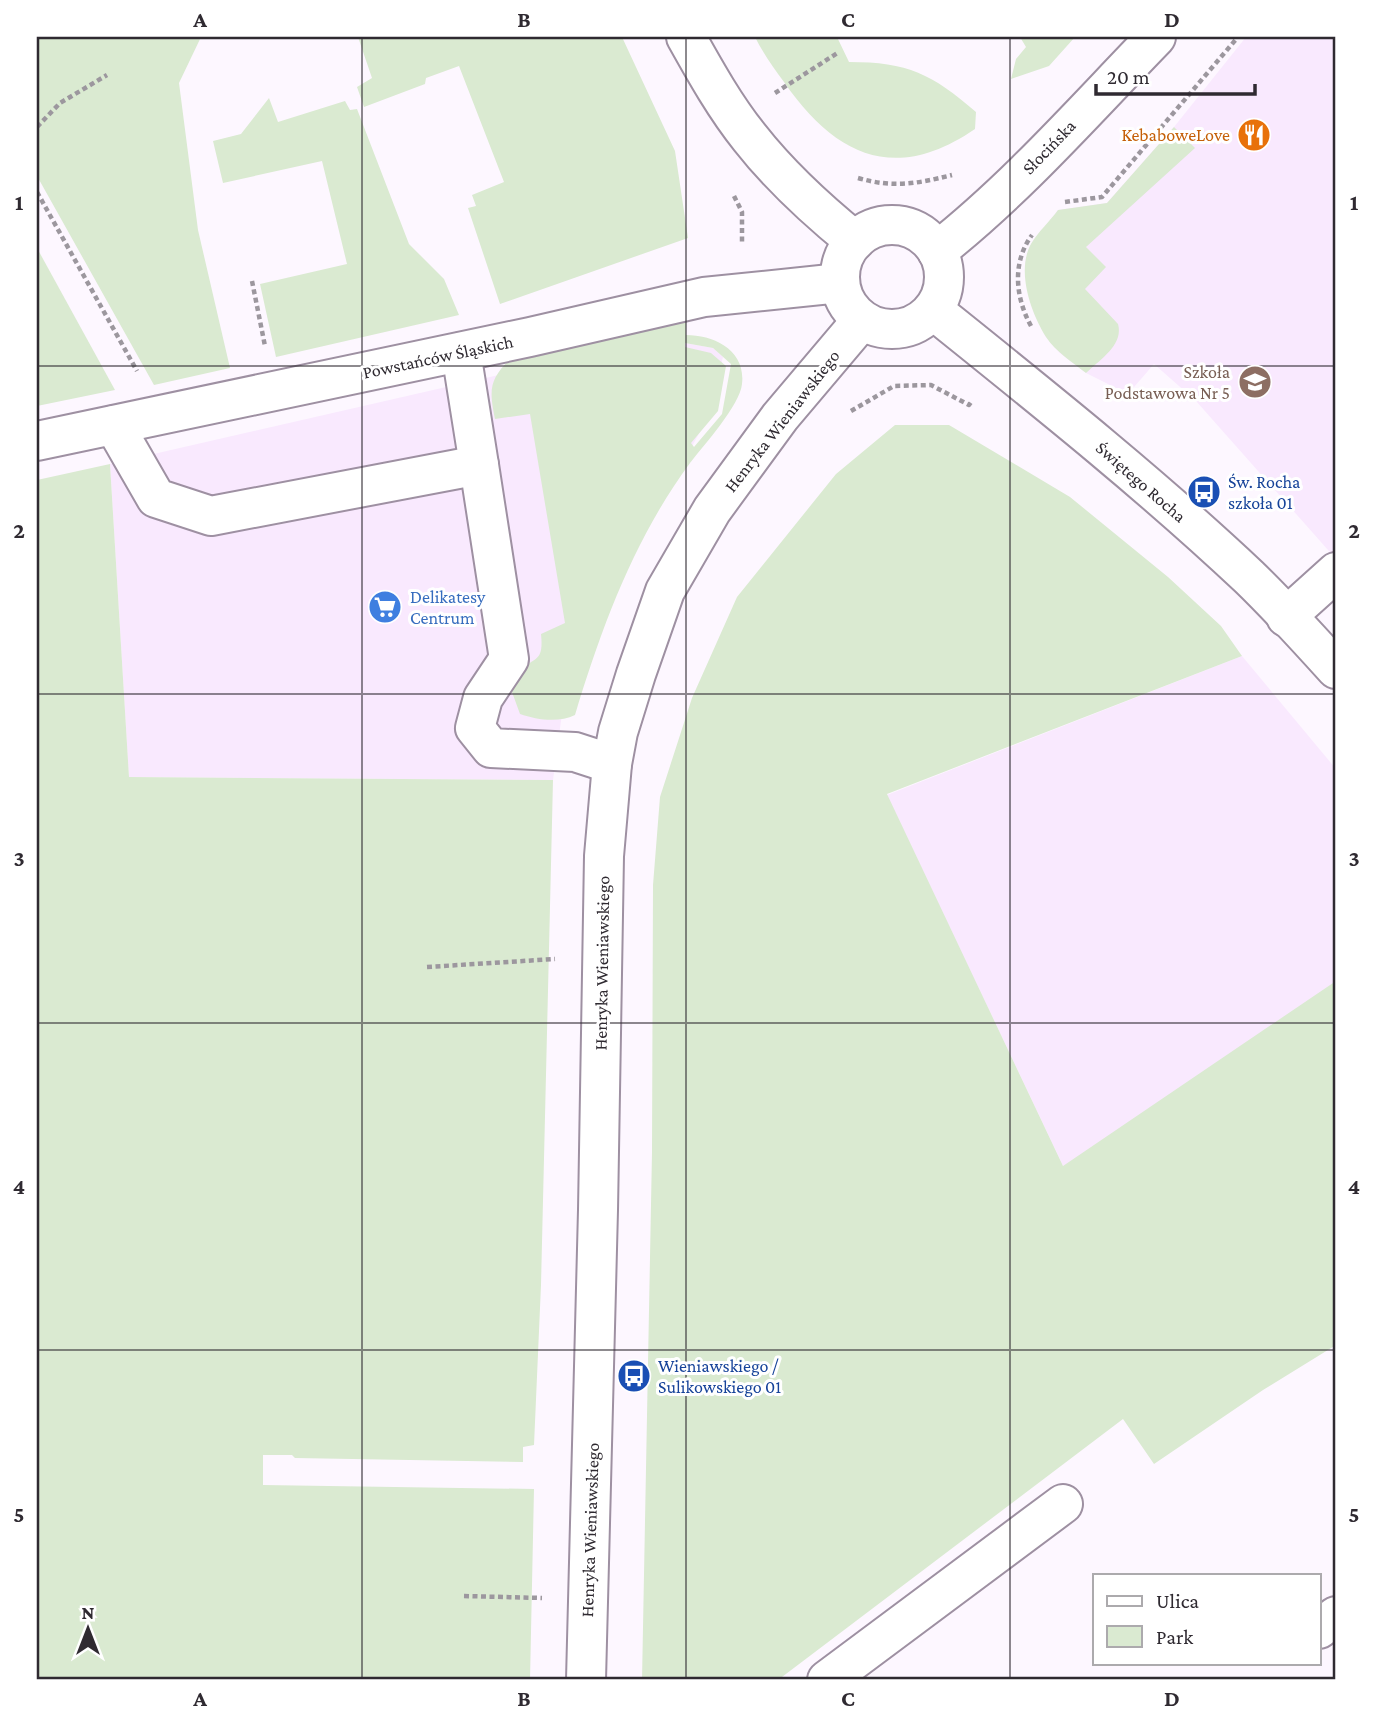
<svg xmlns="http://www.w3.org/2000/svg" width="1373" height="1717" viewBox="0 0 1373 1717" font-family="'Crimson Pro',serif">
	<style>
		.built { fill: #f9e9fe }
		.green { fill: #daead1; fill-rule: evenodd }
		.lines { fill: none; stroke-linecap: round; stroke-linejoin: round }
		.minor-casing { stroke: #9e90a2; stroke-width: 42 }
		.path { stroke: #9c979e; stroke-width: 4.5; stroke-dasharray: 5 3.5; stroke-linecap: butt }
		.minor { stroke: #fff; stroke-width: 38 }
		.grid { fill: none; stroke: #2f2a31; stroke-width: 2; stroke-opacity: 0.55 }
		.labels { text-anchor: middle; stroke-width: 6; stroke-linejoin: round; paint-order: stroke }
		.food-label { font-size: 18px; fill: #c56008; stroke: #fff; text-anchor: end }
		.street-label { font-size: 18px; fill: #2f2a31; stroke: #fff }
		.education-label { font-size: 18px; fill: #785e54; stroke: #fff; text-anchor: end }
		.transit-label { font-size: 18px; fill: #164399; stroke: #fff; text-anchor: start }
		.shop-label { font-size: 18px; fill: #366cbe; stroke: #fff; text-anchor: start }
		.neatline { fill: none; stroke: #2f2a31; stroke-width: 2.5 }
		.grid-label { font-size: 23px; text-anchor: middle; font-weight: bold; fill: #2f2a31 }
	</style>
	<rect width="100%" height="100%" fill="#fdf7ff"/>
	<g class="built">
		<path d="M 1246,37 L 1336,37 L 1336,559 L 1196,401 L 1154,364 L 1128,394 L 1086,373 L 1060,353 L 1046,337 L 1034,313 L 1026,283 L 1025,263 L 1031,245 L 1058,210 L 1107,203 L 1174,127 Z"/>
		<path d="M 685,343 L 713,348 L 723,357 L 708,417 L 613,591 L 564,699 L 553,780 L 129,777 L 110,464 L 503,374 Z"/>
		<path d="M 1242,656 L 1336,769 L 1336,982 L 1065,1170 L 887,795 Z"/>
	</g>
	<g class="green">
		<path d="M 37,37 L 201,37 L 179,83 L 198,230 L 230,368 L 154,385 L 37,176 Z"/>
		<path d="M 358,37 L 622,37 L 675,151 L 688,238 L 500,304 L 468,208 L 476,206 L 472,195 L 504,182 L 459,66 L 426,78 L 425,84 L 364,107 L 357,87 L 372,78 Z"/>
		<path d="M 755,37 L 837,37 L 849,62 C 908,62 932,74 976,112 L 975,129 C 895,184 835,156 784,82 C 773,67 763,53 755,37 Z"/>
		<path d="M 1020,37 L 1075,37 L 1049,66 L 1011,79 L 1016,59 L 1026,47 Z"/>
		<path d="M 269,98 L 278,122 L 345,101 L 350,110 L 357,109 L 409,244 L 444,279 L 459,315 L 276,357 L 260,284 L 347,264 L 322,161 L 223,183 L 213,141 L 241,134 Z"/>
		<path d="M 1174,127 L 1195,148 L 1086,247 L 1106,267 L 1085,289 L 1118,324 C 1124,345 1099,360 1086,373 C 1072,362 1056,352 1046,337 C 1031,313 1016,271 1031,244 C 1038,232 1050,221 1058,210 L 1107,203 Z"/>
		<path d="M 37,248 L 115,390 L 37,406 Z"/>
		<path d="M 686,321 L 686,335 C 714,335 746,350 742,384 C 740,405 704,445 690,463 C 634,539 602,626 575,715 C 559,723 537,720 520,714 L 512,692 C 515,685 517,677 522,671 C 534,655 544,664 541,634 L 565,623 L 530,414 L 495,419 C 489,389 489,380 511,358 ZM 685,343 L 713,348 L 731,364 L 722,414 L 694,447 L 691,443 L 718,411 L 726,366 L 711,353 L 685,347 Z"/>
		<path d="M 895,425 L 949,425 L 1070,497 L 1168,577 L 1221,626 L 1242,656 L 887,794 L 1063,1166 L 1336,981 L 1336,1345 L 1263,1390 L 1154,1464 L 1123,1419 L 778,1680 L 642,1680 L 652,1152 L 653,885 L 660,797 L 692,698 L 737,597 L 836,474 Z"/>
		<path d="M 110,464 L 129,777 L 553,780 L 541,1285 L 534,1445 L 523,1447 L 523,1462 L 295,1458 L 292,1455 L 263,1455 L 263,1485 L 534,1489 L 530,1680 L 37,1680 L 37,480 Z"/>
	</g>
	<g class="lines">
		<defs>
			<g id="minor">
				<path d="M 686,37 C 705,71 725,107 750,138 C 779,175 818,211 855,241"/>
				<circle cx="892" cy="277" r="52"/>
				<path d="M 937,251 C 1017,188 1085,110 1156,37"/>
				<path d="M 933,310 C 1040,396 1148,482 1249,577 C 1279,606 1308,638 1336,669"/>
				<path d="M 114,425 L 156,498 L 211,516 L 479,465 L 461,352"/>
				<path d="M 37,441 L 530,337 L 704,297 L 840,283"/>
				<path d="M 479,465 L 509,659 L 483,698 L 475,728 L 491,748 L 575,752 L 612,764"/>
				<path d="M 1286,617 L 1336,572"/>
				<path d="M 1319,1629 L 1336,1616"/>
				<path d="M 586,1680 L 598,1210 L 604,856 L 612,764 L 618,732 L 636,674 L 665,591 L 712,510 L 780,417 L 862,320"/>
				<path d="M 827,1680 L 1063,1504"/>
			</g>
		</defs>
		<use href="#minor" class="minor-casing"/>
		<g class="path">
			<path d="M 775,93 L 839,52"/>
			<path d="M 37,127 L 60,103 L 107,75"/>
			<path d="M 858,178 C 893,188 916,184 952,175"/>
			<path d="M 37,192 L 137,371"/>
			<path d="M 734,196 L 742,212 L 742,245"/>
			<path d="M 1065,202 L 1102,197 L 1238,37"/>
			<path d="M 252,281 L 265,346"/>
			<path d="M 1031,326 C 1015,297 1012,262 1032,235"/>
			<path d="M 851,411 L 894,386 L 931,385 L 969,405 L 972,401"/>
			<path d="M 427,967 L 555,959"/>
			<path d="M 464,1596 L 542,1598"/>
		</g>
		<use href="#minor" class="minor"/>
	</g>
	<path class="grid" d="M 362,37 L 362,1680M 686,37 L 686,1680M 1010,37 L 1010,1680M 37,366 L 1336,366M 37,694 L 1336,694M 37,1023 L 1336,1023M 37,1350 L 1336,1350"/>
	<defs>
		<symbol id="restaurant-disc" viewBox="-11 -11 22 22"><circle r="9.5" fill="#e8710a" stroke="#fff"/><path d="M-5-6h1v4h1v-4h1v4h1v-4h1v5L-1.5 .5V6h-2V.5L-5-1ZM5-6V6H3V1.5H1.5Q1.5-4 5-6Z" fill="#fff"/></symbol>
		<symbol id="school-disc" viewBox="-11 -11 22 22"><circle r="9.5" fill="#8d6e63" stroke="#fff"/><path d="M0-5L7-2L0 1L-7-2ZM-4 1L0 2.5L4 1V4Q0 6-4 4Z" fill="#fff"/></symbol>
		<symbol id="bus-disc" viewBox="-11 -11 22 22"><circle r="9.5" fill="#1a4fb4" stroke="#fff"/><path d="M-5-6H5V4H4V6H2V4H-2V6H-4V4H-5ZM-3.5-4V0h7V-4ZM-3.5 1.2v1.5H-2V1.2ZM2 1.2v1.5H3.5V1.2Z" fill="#fff"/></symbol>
		<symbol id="supermarket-disc" viewBox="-11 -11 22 22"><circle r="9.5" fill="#3f7fe0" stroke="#fff"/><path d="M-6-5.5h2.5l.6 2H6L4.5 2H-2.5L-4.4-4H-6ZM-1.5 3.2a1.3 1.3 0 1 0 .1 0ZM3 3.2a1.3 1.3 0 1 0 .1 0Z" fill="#fff"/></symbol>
	</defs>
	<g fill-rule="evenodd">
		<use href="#restaurant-disc" x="1235" y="116" width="38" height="38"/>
		<use href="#school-disc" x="1236" y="363" width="38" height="38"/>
		<use href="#bus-disc" x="1185" y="473" width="38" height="38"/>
		<use href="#supermarket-disc" x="366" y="588" width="38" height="38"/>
		<use href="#bus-disc" x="615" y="1357" width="38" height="38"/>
	</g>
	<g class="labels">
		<g class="food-label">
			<text x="1230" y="141">KebaboweLove</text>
		</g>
		<g class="street-label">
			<text transform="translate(1049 147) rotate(-46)" y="6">Słocińska</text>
			<text transform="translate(438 357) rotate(-12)" y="6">Powstańców Śląskich</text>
			<text transform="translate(782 421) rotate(-52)" y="6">Henryka Wieniawskiego</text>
			<text transform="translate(1141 482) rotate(41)" y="6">Świętego Rocha</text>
			<text transform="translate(602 963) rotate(-89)" y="6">Henryka Wieniawskiego</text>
			<text transform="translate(590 1530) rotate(-88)" y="6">Henryka Wieniawskiego</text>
		</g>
		<g class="education-label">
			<text x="1230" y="378">Szkoła<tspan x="1230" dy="21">Podstawowa Nr 5</tspan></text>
		</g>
		<g class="transit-label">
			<text x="1228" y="488">Św. Rocha<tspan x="1228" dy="21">szkoła 01</tspan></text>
			<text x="658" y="1372">Wieniawskiego /<tspan x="658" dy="21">Sulikowskiego 01</tspan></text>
		</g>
		<g class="shop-label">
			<text x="410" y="603">Delikatesy<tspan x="410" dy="21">Centrum</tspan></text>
		</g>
	</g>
	<rect width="1373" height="1717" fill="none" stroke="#ffffff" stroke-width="77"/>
	<rect x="1093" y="1574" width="228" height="91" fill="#ffffff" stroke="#acaaad" stroke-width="2"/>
	<rect x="1107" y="1596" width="35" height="10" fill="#ffffff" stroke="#acaaad" stroke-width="2"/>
	<text x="1156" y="1608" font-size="21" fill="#2f2a31">Ulica</text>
	<rect x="1107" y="1626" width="35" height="21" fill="#daead1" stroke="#acaaad" stroke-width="2"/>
	<text x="1156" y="1644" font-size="21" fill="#2f2a31">Park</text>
	<g transform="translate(88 1629)" stroke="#ffffff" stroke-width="5" paint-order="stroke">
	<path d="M0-5L12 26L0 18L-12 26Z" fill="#2f2a31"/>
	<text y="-10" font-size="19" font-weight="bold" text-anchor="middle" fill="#2f2a31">N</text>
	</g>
	<path d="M1096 84v10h159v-10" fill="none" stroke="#2f2a31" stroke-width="3.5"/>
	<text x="1107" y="84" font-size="21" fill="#2f2a31" stroke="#ffffff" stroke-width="5" paint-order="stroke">20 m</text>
	<rect x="38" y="38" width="1296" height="1640" class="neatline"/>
	<g class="grid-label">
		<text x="200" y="27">A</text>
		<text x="524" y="27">B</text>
		<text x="848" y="27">C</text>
		<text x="1172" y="27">D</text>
		<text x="19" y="210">1</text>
		<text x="1354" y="210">1</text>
		<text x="19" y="538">2</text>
		<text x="1354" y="538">2</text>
		<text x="19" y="866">3</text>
		<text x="1354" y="866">3</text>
		<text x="19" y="1194">4</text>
		<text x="1354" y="1194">4</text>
		<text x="19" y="1522">5</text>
		<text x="1354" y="1522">5</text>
		<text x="200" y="1706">A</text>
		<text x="524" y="1706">B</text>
		<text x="848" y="1706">C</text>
		<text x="1172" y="1706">D</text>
	</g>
</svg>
